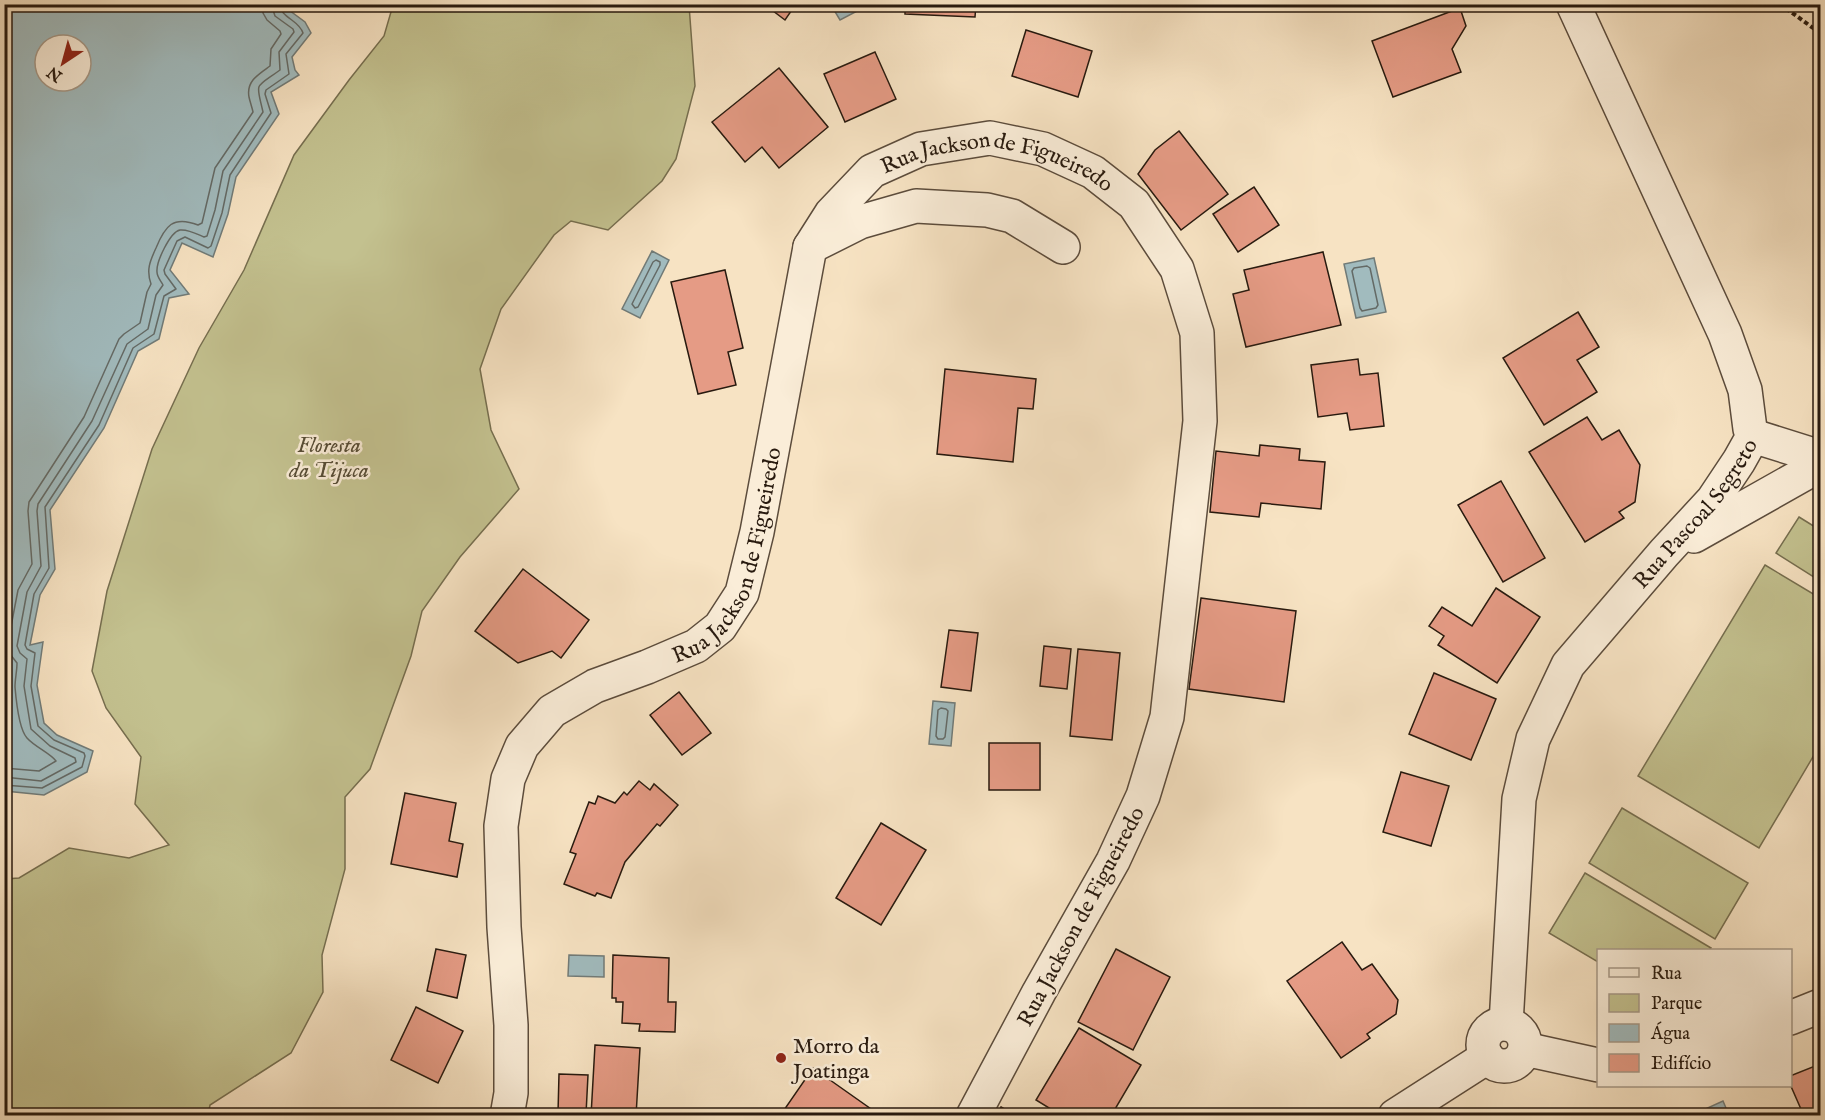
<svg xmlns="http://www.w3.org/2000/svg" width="1825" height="1120" viewBox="0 0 1825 1120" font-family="'IM FELL English',serif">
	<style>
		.green { fill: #c3c18f; stroke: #766e4f; stroke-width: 1.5 }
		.water { fill: #a1bbbe; stroke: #717b78; stroke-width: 1.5; fill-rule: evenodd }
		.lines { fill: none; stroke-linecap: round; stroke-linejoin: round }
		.shore { stroke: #646a66; stroke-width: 1.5 }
		.building { fill: #e59b85; stroke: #281a0f; stroke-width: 1.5 }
		.minor-casing { stroke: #5c4c3c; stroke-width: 36 }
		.path { stroke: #281a0f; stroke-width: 4; stroke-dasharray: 4.5 3; stroke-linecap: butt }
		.minor { stroke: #faedd8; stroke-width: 33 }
		.poi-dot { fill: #8f2418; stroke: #faedd8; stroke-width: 2 }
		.labels { text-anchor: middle; stroke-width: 5; stroke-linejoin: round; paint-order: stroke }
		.street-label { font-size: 22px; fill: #281a0f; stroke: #faedd8 }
		.park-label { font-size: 22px; font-style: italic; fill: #564c35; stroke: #faedd8 }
		.poi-label { font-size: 22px; fill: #281a0f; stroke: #faedd8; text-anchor: start }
	</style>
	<rect width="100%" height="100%" fill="#f7e3c3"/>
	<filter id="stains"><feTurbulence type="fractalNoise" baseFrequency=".00333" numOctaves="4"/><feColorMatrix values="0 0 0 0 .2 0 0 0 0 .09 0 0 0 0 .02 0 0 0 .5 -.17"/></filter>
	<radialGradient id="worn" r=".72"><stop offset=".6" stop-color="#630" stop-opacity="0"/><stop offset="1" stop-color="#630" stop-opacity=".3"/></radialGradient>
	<g class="green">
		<path d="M 393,5 L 689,5 L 695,86 L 676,159 L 662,181 L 608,230 L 571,221 L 554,235 L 501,309 L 480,369 L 491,430 L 519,489 L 460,557 L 422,611 L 411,656 L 370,769 L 345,797 L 345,869 L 322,955 L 323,992 L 291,1053 L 210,1105 L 208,1115 L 5,1115 L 5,879 L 19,878 L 69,848 L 129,858 L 169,845 L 135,804 L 141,757 L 106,708 L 92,671 L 107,591 L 152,449 L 199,348 L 244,270 L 294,155 L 349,80 L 384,36 Z"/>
		<path d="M 1799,517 L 1820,530 L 1820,581 L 1776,553 Z"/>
		<path d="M 1765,565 L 1820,598 L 1820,745 L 1759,848 L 1638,776 Z"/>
		<path d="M 1622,808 L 1748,883 L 1715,939 L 1589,863 Z"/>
		<path d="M 1585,873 L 1711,948 L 1709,950 L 1598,950 L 1598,962 L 1549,933 Z"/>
	</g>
	<g class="water">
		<path d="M 4,5 L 282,5 L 305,22 L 311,33 L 292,57 L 295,70 L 299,75 L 271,92 L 279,114 L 236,177 L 228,214 L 213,257 L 182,243 L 170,270 L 189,294 L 169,298 L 159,339 L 138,351 L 104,428 L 50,510 L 55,569 L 40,595 L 30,645 L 43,642 L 37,685 L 44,723 L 57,735 L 93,751 L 87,772 L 44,795 L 5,791 ZM 45,45 L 81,45 L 81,81 L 45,81 Z"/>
		<path d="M 831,5 L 864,5 L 865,7 L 840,20 Z"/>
		<path d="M 652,251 L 669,260 L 640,318 L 622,309 Z"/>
		<path d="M 1374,258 L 1386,312 L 1356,318 L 1344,264 Z"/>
		<path d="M 933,701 L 955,703 L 951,746 L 929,744 Z"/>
		<path d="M 569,955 L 604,956 L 604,977 L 568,976 Z"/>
		<path d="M 1723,1101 L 1729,1115 L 1706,1115 L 1703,1110 Z"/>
	</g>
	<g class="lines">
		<g class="shore">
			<path d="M 656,260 L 660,262 L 660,265 L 638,307 L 635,308 L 632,304 L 653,262 Z"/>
			<path d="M 1367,266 L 1370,268 L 1378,305 L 1376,308 L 1362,311 L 1360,308 L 1352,271 L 1354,268 Z"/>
			<path d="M 941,708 L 946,709 L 948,711 L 945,737 L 943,739 L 938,739 L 936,736 L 938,710 Z"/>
			<path d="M 4,768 L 39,771 L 56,761 C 50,753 35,747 27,738 C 19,729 16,699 15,687 C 15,679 17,671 17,663 L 10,654 L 8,642 L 18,590 L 32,564 L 28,511 L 29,502 L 84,417 L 119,339 L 124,334 L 140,323 L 147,292 L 151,284 C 146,270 150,261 156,248 C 165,226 173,215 198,225 L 202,223 L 215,168 L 253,112 C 252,107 250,102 249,97 C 246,81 259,74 270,66 L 271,49 L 281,34 L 280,31 L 267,20 L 263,13 L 262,4"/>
			<path d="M 4,777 L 41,781 L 76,762 L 75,758 L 50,746 L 31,729 L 24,686 L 27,659 L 20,653 L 17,646 L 27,592 L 41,566 L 37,511 L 38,504 L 92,421 L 127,344 L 148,329 L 156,295 L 163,285 C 161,281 157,277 157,272 C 156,262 170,232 180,230 C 188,229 197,234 204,237 L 207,236 L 215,210 L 223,171 L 263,112 C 256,81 254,89 280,70 L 279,52 L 294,32 L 293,29 L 275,16 L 271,4"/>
			<path d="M 4,785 L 42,788 L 82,767 L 85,756 L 84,753 L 54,740 L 38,726 L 31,686 L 35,653 L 27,649 L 25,645 L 34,594 L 49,568 L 45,507 L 99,425 L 133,348 L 154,334 L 164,296 L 176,289 L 165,274 L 164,270 L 177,241 L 185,237 L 208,248 L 211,246 L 222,213 L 230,175 L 271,113 L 265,94 L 266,90 L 289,74 L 286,54 L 303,33 C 299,20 281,18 279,4"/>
		</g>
	</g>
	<g class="building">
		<path d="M 764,4 L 796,4 L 785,20 Z"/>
		<path d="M 905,4 L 976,4 L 975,17 L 905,14 Z"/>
		<path d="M 1460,8 L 1466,26 L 1452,49 L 1461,72 L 1393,97 L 1372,41 Z"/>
		<path d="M 1026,30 L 1092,51 L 1078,97 L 1012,76 Z"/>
		<path d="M 875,52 L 896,99 L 845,122 L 824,74 Z"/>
		<path d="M 779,68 L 828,127 L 779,168 L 762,147 L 745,162 L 712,122 Z"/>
		<path d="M 1179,131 L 1228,194 L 1181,230 L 1138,174 L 1155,150 Z"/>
		<path d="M 1254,187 L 1279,225 L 1238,252 L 1213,214 Z"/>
		<path d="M 1323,252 L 1341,325 L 1246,347 L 1233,294 L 1249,290 L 1244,270 Z"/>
		<path d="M 725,270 L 743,348 L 728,352 L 736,385 L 698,394 L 671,282 Z"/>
		<path d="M 1578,312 L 1599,347 L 1577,360 L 1597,392 L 1544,425 L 1503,358 Z"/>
		<path d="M 1358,359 L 1360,375 L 1378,373 L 1384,426 L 1350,430 L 1347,413 L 1318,417 L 1311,365 Z"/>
		<path d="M 945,369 L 1036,379 L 1033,409 L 1018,408 L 1013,462 L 937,454 Z"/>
		<path d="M 1587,417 L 1602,440 L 1619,430 L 1640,465 L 1635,502 L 1619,512 L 1624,518 L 1585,542 L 1529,452 Z"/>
		<path d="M 1260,445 L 1300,449 L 1299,460 L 1325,462 L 1321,509 L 1261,503 L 1259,517 L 1210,512 L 1216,451 L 1259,456 Z"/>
		<path d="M 1501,481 L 1545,558 L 1503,582 L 1458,505 Z"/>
		<path d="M 523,569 L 589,620 L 561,658 L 552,651 L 518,663 L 475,631 Z"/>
		<path d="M 1496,588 L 1540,617 L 1497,683 L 1438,645 L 1444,636 L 1429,626 L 1442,607 L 1472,626 Z"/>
		<path d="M 1201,598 L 1296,611 L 1284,702 L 1189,689 Z"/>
		<path d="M 949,630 L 978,633 L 971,691 L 941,687 Z"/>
		<path d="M 1044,646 L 1071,649 L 1067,689 L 1040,686 Z"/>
		<path d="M 1078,649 L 1120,653 L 1112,740 L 1070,736 Z"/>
		<path d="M 1434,673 L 1496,699 L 1471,760 L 1409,734 Z"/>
		<path d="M 679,692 L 711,733 L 682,755 L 650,715 Z"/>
		<rect x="989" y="743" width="51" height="47"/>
		<path d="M 1401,772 L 1449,786 L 1431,846 L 1383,832 Z"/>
		<path d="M 639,781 L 650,790 L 654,784 L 678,805 L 660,826 L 657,824 L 625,862 L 611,898 L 597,893 L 595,896 L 564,884 L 576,854 L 570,852 L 589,802 L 595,804 L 598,796 L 615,803 L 624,792 L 627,795 Z"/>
		<path d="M 405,793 L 456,803 L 449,841 L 463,844 L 457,877 L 391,864 Z"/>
		<path d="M 881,823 L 926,850 L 881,925 L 836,898 Z"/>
		<path d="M 1342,942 L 1362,970 L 1372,964 L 1398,1000 L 1396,1014 L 1367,1034 L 1370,1038 L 1341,1058 L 1287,981 Z"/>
		<path d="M 436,949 L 466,955 L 457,998 L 427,991 Z"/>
		<path d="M 1116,949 L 1170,977 L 1133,1050 L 1078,1022 Z"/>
		<path d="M 613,955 L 669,958 L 668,1002 L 676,1002 L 675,1032 L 639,1031 L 640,1024 L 622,1023 L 623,1002 L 616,1002 L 616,998 L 612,998 Z"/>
		<path d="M 416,1007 L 463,1031 L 438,1083 L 391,1060 Z"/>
		<path d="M 1079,1028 L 1141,1065 L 1111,1116 L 1062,1116 L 1036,1100 Z"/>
		<path d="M 595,1045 L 640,1048 L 636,1116 L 591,1116 Z"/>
		<path d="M 1820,1064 L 1820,1116 L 1804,1116 L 1790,1084 L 1790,1076 Z"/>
		<path d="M 813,1068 L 881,1116 L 792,1116 L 784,1110 Z"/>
		<path d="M 559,1074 L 588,1075 L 586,1114 L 558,1113 Z"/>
		<path d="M 1001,1107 L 1017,1116 L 997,1116 Z"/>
		<path d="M 1747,1109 L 1750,1116 L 1735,1116 L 1735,1114 Z"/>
	</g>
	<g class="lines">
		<defs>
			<g id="minor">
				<path d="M 810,247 L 860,222 L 916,206 L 987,210 L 1012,216 L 1063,247"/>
				<path d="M 1753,436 L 1820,457"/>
				<path d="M 1694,536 L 1820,465"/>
				<path d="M 1790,1018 L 1820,1006"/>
				<path id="s1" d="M 1506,1024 L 1519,799 L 1533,739 L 1568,665 L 1664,553 L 1713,500 L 1739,461 L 1753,436 L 1750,429 L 1745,390 L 1725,334 L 1573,4"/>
				<circle cx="1504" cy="1045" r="21"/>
				<path d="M 1525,1049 L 1598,1065"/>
				<path id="s2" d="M 507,1116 L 511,1093 L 511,1025 L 504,927 L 501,826 L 508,779 L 522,746 L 552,711 L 595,686 L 647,667 L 696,646 L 720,627 L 742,593 L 757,532 L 810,247 L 831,214 L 872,171 L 921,149 L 990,138 L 1043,149 L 1093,172 L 1134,204 L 1177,269 L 1197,333 L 1200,421 L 1167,717 L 1143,796 L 1113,861 L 1039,992 L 973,1116"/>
				<path d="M 1395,1116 L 1487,1057"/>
			</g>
		</defs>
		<use href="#minor" class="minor-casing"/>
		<path class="path" d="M 1780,4 L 1820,33"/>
		<use href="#minor" class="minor"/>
	</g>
	<circle class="poi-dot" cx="781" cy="1058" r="6"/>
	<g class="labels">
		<g class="street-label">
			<text dy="8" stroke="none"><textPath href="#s2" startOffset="1234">Rua Jackson de Figueiredo</textPath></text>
			<text dy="8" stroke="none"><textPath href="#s1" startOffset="567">Rua Pascoal Segreto</textPath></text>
			<text dy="8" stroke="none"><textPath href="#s2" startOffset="676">Rua Jackson de Figueiredo</textPath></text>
			<text transform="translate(1080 916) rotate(-62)" y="8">Rua Jackson de Figueiredo</text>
		</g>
		<g class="park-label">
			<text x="329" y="452">Floresta<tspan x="329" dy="25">da Tijuca</tspan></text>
		</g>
		<g class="poi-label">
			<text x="793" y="1053">Morro da<tspan x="793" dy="25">Joatinga</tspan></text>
		</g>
	</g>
	<rect width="1825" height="1120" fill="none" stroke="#f7e3c3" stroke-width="24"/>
	<rect x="6" y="6" width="1813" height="1108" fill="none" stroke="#281a0f" stroke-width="3"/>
	<rect x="12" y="12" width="1801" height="1096" fill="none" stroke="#281a0f" stroke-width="1.5"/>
	<rect x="1597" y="949" width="195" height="138" fill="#faedd8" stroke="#a69988" stroke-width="1.5"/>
	<rect x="1609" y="968" width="30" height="9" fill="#faedd8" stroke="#a69988" stroke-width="1.5"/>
	<text x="1651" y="979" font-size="18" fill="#281a0f">Rua</text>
	<rect x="1609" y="994" width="30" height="18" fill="#c3c18f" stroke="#a69988" stroke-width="1.5"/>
	<text x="1651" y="1009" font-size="18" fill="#281a0f">Parque</text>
	<rect x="1609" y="1024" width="30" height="18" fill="#a1bbbe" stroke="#a69988" stroke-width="1.5"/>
	<text x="1651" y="1039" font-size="18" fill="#281a0f">Água</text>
	<rect x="1609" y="1054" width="30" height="18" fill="#e59b85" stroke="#a69988" stroke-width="1.5"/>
	<text x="1651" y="1069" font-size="18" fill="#281a0f">Edifício</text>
	<g transform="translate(63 63) rotate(216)"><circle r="28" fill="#faedd8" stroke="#a69988" stroke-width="1.5"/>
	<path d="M0-4.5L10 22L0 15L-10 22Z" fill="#8f2418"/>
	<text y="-9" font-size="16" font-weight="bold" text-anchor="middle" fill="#281a0f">N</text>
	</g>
	<rect width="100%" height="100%" filter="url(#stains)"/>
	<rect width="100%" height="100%" fill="url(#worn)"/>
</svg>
